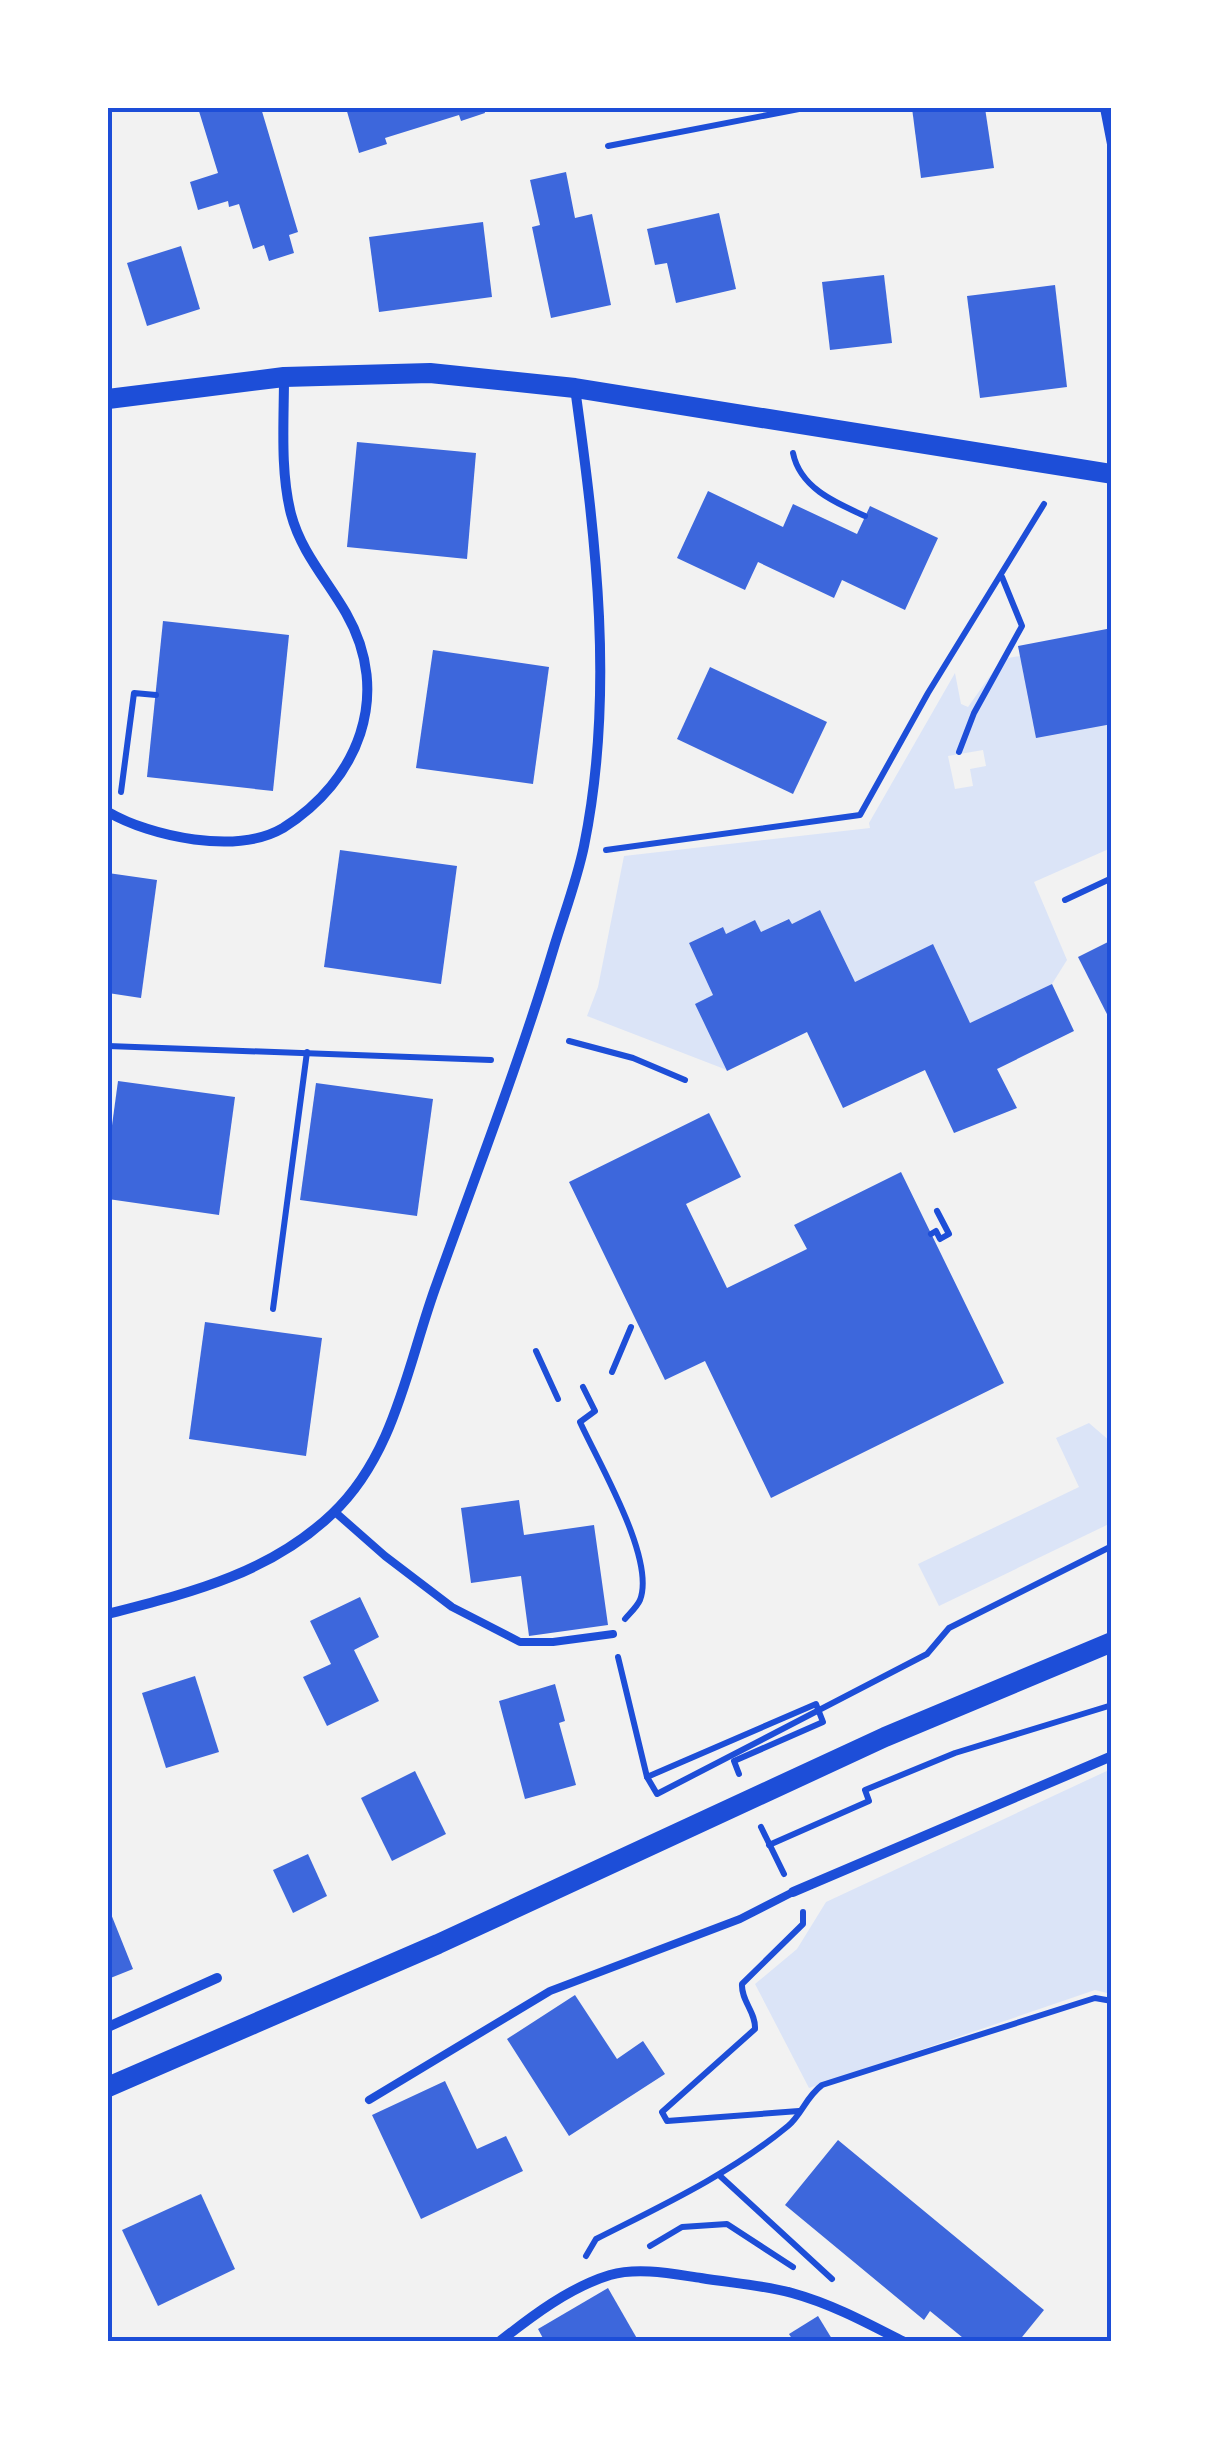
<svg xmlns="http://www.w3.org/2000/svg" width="1219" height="2449" viewBox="0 0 1219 2449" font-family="Bitter,serif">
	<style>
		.green { fill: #dbe4f7; fill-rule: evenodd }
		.building { fill: #3d67dc }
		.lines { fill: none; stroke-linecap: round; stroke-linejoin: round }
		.path { stroke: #1d4ed8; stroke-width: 6 }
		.service { stroke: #1d4ed8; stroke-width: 8 }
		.minor { stroke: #1d4ed8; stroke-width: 10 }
		.secondary { stroke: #1d4ed8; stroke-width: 20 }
		.neatline { fill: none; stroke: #1d4ed8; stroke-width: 4 }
	</style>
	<rect width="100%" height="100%" fill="#f2f2f2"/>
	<g class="green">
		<path d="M 1020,656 L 1111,724 L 1111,848 L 1034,882 L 1067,960 L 1052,984 L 970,1023 L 933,945 L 855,982 L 820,910 L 792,924 L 788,919 L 761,932 L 726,934 L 722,927 L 689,943 L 713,995 L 727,1070 L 587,1016 L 598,987 L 624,856 L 870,828 L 869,823 L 955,673 L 961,704 L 968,707 L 1002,659 ZM 983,750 L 986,766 L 970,769 L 973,786 L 955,789 L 948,756 Z"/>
		<path d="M 1089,1423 L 1111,1442 L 1111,1523 L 939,1606 L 918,1564 L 1079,1487 L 1056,1438 Z"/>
		<path d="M 1111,1769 L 1111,1994 L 1095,1990 L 809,2088 L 755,1984 L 797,1949 L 826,1902 Z"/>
	</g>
	<g class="building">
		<path d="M 198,108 L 261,108 L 298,232 L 289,235 L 294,253 L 269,261 L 264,245 L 253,249 L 239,204 L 229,207 L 228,201 L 198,210 L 190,182 L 218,173 Z"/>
		<path d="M 346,108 L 484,108 L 485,113 L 461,121 L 459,115 L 385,138 L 387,144 L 359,153 Z"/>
		<path d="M 912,108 L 985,108 L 994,168 L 921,178 Z"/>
		<path d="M 566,172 L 575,218 L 592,214 L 611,305 L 551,318 L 532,227 L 540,225 L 530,180 Z"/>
		<path d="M 719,213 L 736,289 L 676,303 L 667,263 L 655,265 L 647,229 Z"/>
		<path d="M 483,222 L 492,297 L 379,312 L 369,237 Z"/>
		<path d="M 181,246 L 200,309 L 147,326 L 127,263 Z"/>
		<path d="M 884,275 L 892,343 L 830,350 L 822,282 Z"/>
		<path d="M 1055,285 L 1067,387 L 980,398 L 967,296 Z"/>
		<path d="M 357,442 L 476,453 L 467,559 L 347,547 Z"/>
		<path d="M 708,491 L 783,527 L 793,504 L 857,534 L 870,506 L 938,538 L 905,610 L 842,580 L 834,598 L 758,562 L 745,590 L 677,558 Z"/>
		<path d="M 163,621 L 289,635 L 273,791 L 147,777 Z"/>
		<path d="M 1112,628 L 1112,724 L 1036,738 L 1018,646 Z"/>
		<path d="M 433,650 L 549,667 L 533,784 L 416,768 Z"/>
		<path d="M 710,667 L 827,722 L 793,794 L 677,739 Z"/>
		<path d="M 340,850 L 457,866 L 441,984 L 324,967 Z"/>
		<path d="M 108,873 L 157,880 L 141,998 L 108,993 Z"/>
		<path d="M 820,910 L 855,982 L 933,944 L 970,1023 L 1052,984 L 1074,1031 L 997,1069 L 1017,1108 L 954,1133 L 925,1070 L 843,1108 L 807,1032 L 727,1071 L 695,1004 L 713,995 L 689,943 L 723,927 L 726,934 L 755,920 L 761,932 L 789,919 L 792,924 Z"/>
		<path d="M 1112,940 L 1112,1024 L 1078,957 Z"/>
		<path d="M 118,1081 L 235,1097 L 219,1215 L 108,1199 L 108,1155 Z"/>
		<path d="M 316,1083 L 433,1099 L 417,1216 L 300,1200 Z"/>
		<path d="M 709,1113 L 741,1177 L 686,1204 L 727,1288 L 807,1249 L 794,1225 L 901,1172 L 1004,1383 L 771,1498 L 705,1361 L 665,1380 L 569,1182 Z"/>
		<path d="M 205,1322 L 322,1338 L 306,1456 L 189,1439 Z"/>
		<path d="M 519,1500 L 524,1535 L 594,1525 L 608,1625 L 529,1636 L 521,1576 L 471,1583 L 461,1508 Z"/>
		<path d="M 360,1597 L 379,1637 L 354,1650 L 379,1701 L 327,1726 L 303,1677 L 331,1664 L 310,1621 Z"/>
		<path d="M 195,1676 L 219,1752 L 166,1768 L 142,1693 Z"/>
		<path d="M 555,1684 L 565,1721 L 559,1723 L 576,1785 L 525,1799 L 499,1701 Z"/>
		<path d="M 415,1771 L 446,1834 L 392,1861 L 361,1798 Z"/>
		<path d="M 308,1854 L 327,1896 L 293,1913 L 273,1870 Z"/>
		<path d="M 111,1914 L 133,1969 L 108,1979 L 108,1916 Z"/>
		<path d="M 575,1995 L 617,2059 L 643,2041 L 665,2074 L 569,2136 L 507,2039 Z"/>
		<path d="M 445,2081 L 477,2149 L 506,2136 L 523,2171 L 421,2219 L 372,2115 Z"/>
		<path d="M 838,2140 L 1044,2310 L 1018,2342 L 968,2342 L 930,2311 L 924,2320 L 785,2205 Z"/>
		<path d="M 201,2194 L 235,2269 L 158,2306 L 122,2230 Z"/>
		<path d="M 608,2288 L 639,2342 L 545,2342 L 538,2329 Z"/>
		<path d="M 818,2316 L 832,2339 L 794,2342 L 789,2334 Z"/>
	</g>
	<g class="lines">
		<g class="path">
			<path d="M 608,146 L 804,108"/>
			<path d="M 793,453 C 800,488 836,503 865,516"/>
			<path d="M 959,752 L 974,713 L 1022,626 L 1002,577"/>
			<path d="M 121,792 L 134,693 L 156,695"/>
			<path d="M 606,850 L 860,815 L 928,693 L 1044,504"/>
			<path d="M 1065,900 L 1112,878"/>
			<path d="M 569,1041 L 633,1058 L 685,1080"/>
			<path d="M 108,1046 L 491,1060"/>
			<path d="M 931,1234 L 936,1231 L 940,1239 L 949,1234 L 937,1211"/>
			<path d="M 273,1309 L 307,1052"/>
			<path d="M 536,1351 L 558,1399"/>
			<path d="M 612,1372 L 631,1327"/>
			<path d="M 583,1387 L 595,1411 L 580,1422 C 598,1462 656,1559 640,1600 C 637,1607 629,1614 625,1619"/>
			<path d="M 618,1657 L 647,1777 L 657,1794 L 927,1654 L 949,1628 L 1112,1546"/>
			<path d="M 647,1777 L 816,1704 L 823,1722 L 734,1761 L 739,1774"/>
			<path d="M 761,1827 L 784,1874"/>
			<path d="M 769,1845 L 869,1801 L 865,1790 L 955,1753 L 1112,1705"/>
			<path d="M 799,2111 L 667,2121 L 662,2112 L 755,2029 C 756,2012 741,2001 742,1984 L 803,1924 L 803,1912"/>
			<path d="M 719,2175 L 832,2279"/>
			<path d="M 650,2246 L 682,2227 L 727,2224 L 793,2267"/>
			<path d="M 586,2256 L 596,2239 C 663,2205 730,2174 788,2126 C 802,2114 806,2097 822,2085 L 1095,1998 L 1112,2001"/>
		</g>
		<g class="service">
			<path d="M 335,1512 L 385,1556 L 452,1607 L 520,1642 L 553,1642 L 613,1634"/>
			<path d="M 369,2100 L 550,1991 L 740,1919 L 793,1892"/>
		</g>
		<g class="minor">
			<path d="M 1105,108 L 1112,144"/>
			<path d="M 108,812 C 151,837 237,855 283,828 C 358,781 393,695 346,613 C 327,580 301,552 291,514 C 280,471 284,421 284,377"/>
			<path d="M 108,1614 C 189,1593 269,1574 332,1514 C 396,1454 408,1361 437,1283 C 477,1171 520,1061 554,947 C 564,914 577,880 584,846 C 615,694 596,540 575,388"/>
			<path d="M 793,1892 L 1112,1756"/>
			<path d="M 108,2027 L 217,1978"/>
			<path d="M 499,2342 C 532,2316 570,2287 610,2275 C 639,2267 673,2274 701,2278 C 731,2283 763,2285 792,2293 C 832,2304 867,2323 904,2342"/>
		</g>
		<g class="secondary">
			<path d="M 108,399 L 284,377 L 430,373 L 575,388 L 1112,474"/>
			<path d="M 108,2087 L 438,1944 L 885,1737 L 1112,1642"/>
		</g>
	</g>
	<rect width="1219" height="2449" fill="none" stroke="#ffffff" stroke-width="220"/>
	<rect x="110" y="110" width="999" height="2229" class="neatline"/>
</svg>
